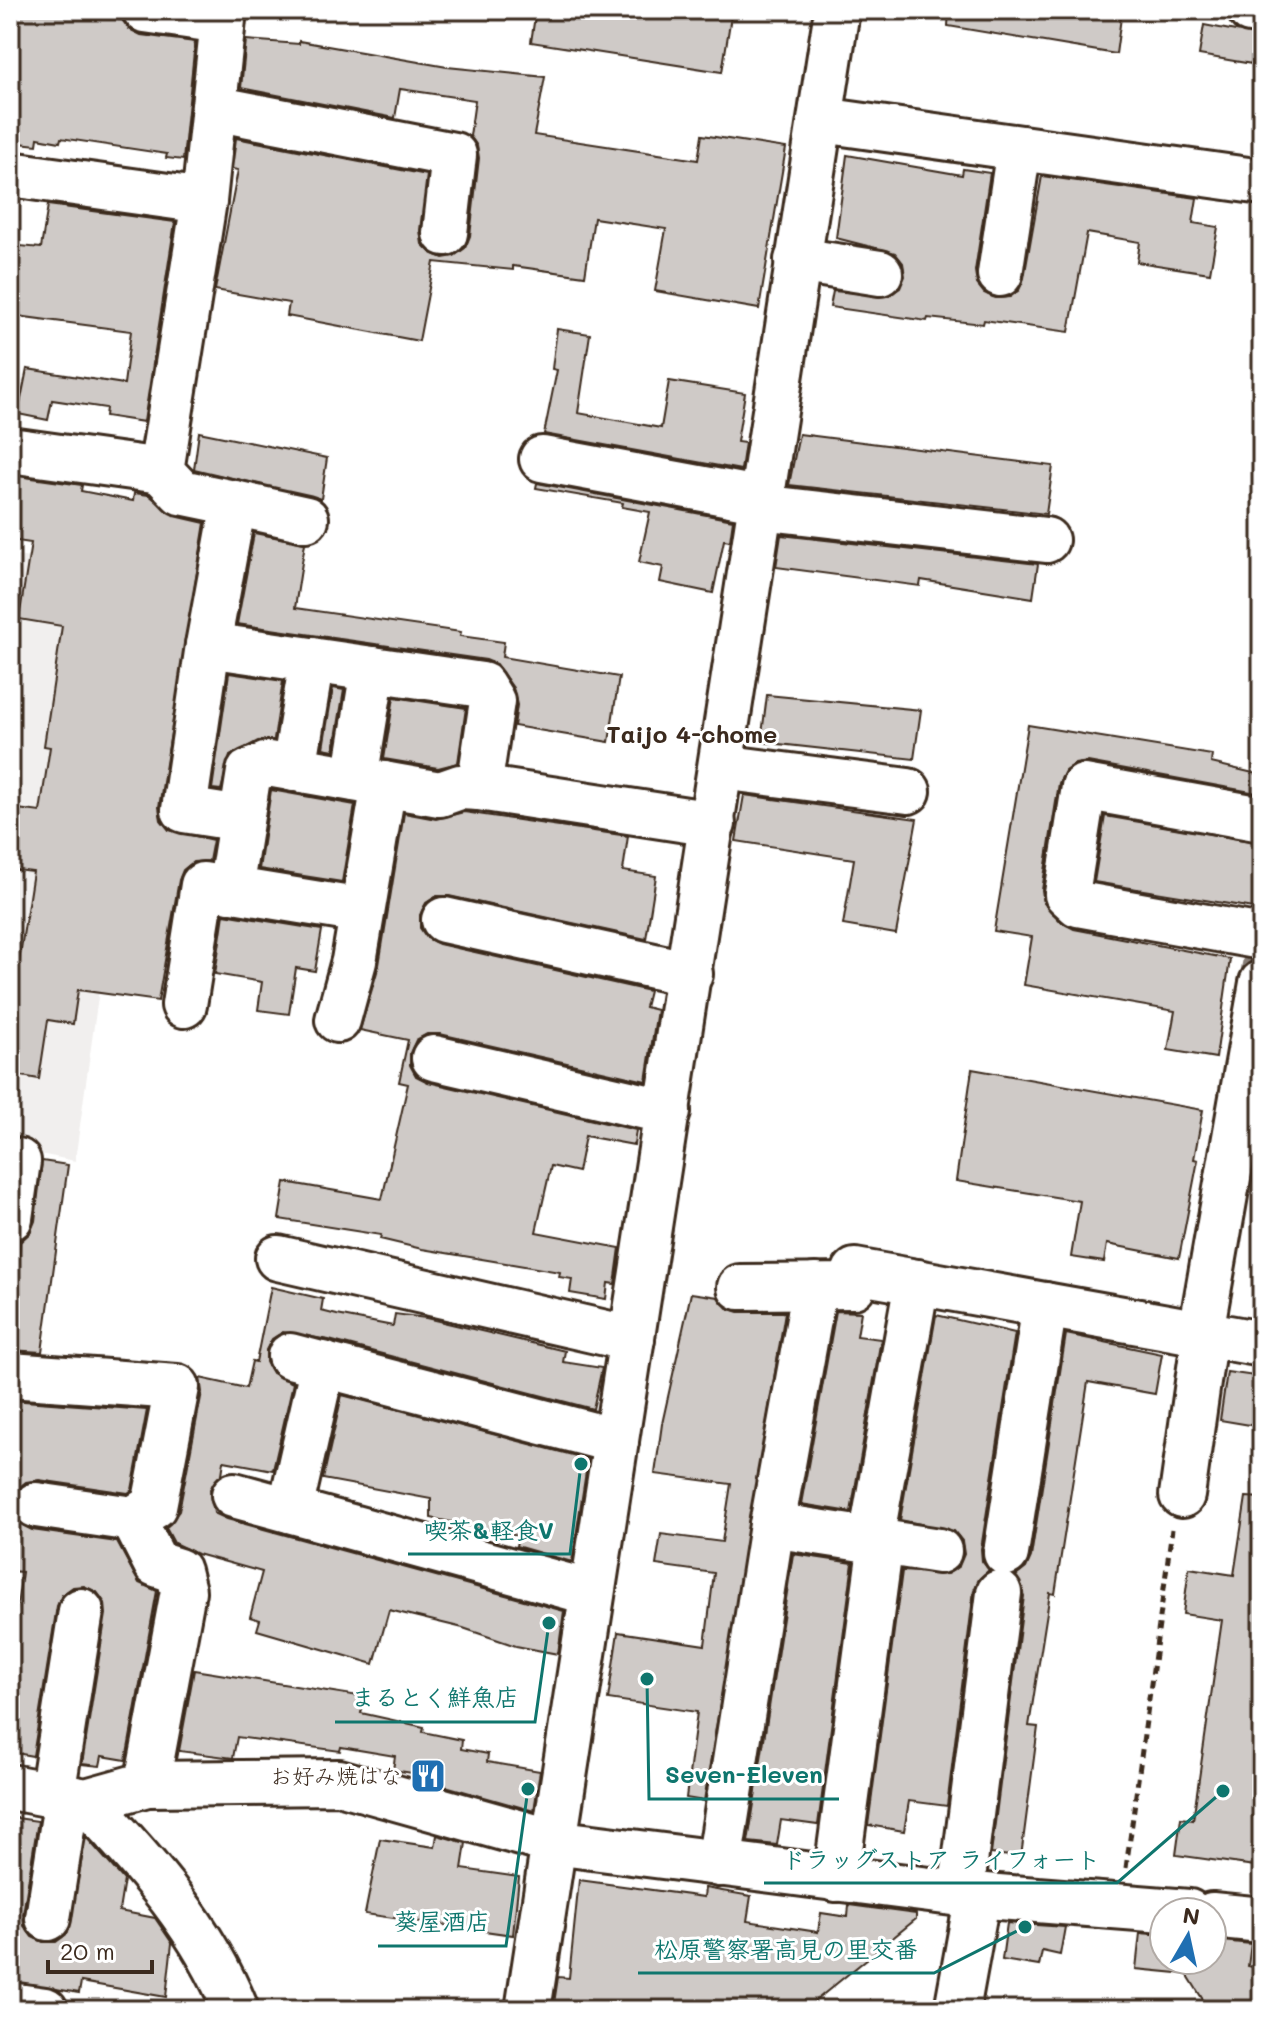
<svg xmlns="http://www.w3.org/2000/svg" width="1272" height="2020" viewBox="0 0 1272 2020" font-family="Mali,'Klee One',sans-serif">
	<style>
		.built { fill: #f1efee }
		.lines { fill: none; stroke-linecap: round; stroke-linejoin: round }
		.stream { stroke: #887e77; stroke-width: 10 }
		.building { fill: #cfcac7; stroke: #3b2a1e; stroke-width: 2 }
		.minor-casing { stroke: #3b2a1e; stroke-width: 50 }
		.path { stroke: #3b2a1e; stroke-width: 5; stroke-dasharray: 8 6; stroke-linecap: butt }
		.minor { stroke: #fff; stroke-width: 44 }
		.labels { text-anchor: middle; stroke-width: 6; stroke-linejoin: round; paint-order: stroke }
		.poi-label { font-size: 22px; fill: #3b2a1e; stroke: #fff; text-anchor: end }
		.neighbourhood-label { font-size: 24px; font-weight: bold; fill: #3b2a1e; stroke: #fff }
		.leader { fill: none; stroke: #0f766e; stroke-width: 3 }
		.callout-dot { fill: #0f766e; stroke: #fff; stroke-width: 3 }
		.callout-label { font-size: 24px; text-anchor: middle; font-weight: bold; fill: #0f766e; stroke: #fff; stroke-width: 6; stroke-linejoin: round; paint-order: stroke }
	</style>
	<rect width="100%" height="100%" fill="#fff"/>
	<filter id="ink" filterUnits="userSpaceOnUse"><feTurbulence type="fractalNoise" baseFrequency=".0125" numOctaves="2"/><feDisplacementMap in="SourceGraphic" scale="16" xChannelSelector="R" yChannelSelector="G"/><feConvolveMatrix kernelMatrix="1 2 1 2 8 2 1 2 1" color-interpolation-filters="sRGB"/></filter>
	<g filter="url(#ink)">
		<path class="built" d="M 10,555 L 157,577 L 75,1161 L 10,1148 Z"/>
		<g class="lines">
			<g class="stream">
				<path d="M 1254,925 L 1262,881"/>
				<path d="M 1244,980 L 1250,948"/>
			</g>
		</g>
		<g class="building">
			<path d="M 10,10 L 47,10 L 122,20 L 129,29 L 141,35 L 195,42 L 183,160 L 166,158 L 167,154 L 61,138 L 60,142 L 38,138 L 37,145 L 10,142 Z"/>
			<path d="M 536,10 L 598,10 L 642,17 L 642,10 L 732,10 L 722,72 L 531,42 Z"/>
			<path d="M 949,10 L 1122,10 L 1116,54 L 948,26 Z"/>
			<path d="M 1204,25 L 1257,35 L 1252,64 L 1199,55 Z"/>
			<path d="M 246,40 L 299,44 L 299,41 L 447,67 L 545,77 L 534,135 L 698,160 L 702,135 L 786,148 L 759,309 L 655,291 L 666,229 L 594,218 L 585,276 L 513,266 L 513,270 L 434,262 L 419,341 L 287,316 L 289,303 L 215,290 L 238,170 L 232,169 L 236,138 L 427,175 L 420,230 L 422,244 L 431,253 L 443,258 L 454,256 L 465,248 L 470,236 L 479,158 L 477,146 L 470,136 L 475,100 L 400,89 L 395,118 L 241,88 Z"/>
			<path d="M 847,155 L 962,175 L 963,169 L 990,173 L 975,271 L 977,284 L 984,293 L 996,298 L 1010,297 L 1019,290 L 1024,278 L 1042,176 L 1197,198 L 1193,223 L 1218,227 L 1210,273 L 1137,262 L 1140,242 L 1087,233 L 1069,332 L 984,320 L 983,324 L 928,318 L 927,321 L 830,307 L 833,291 L 888,296 L 900,288 L 905,276 L 903,263 L 895,253 L 836,238 Z"/>
			<path d="M 48,205 L 175,222 L 144,422 L 105,416 L 106,408 L 52,400 L 48,420 L 18,414 L 27,369 L 124,384 L 131,331 L 10,315 L 10,245 L 41,248 Z"/>
			<path d="M 557,329 L 590,334 L 578,413 L 661,428 L 669,381 L 745,393 L 737,442 L 745,443 L 741,470 L 544,434 L 557,370 L 552,369 Z"/>
			<path d="M 199,432 L 327,458 L 321,499 L 194,469 Z"/>
			<path d="M 799,434 L 1053,466 L 1046,514 L 789,485 Z"/>
			<path d="M 10,475 L 82,485 L 81,491 L 133,501 L 134,493 L 149,495 L 175,516 L 205,523 L 159,807 L 161,820 L 169,830 L 213,840 L 209,861 L 193,862 L 183,870 L 179,880 L 158,1001 L 78,990 L 73,1024 L 48,1020 L 39,1079 L 10,1074 L 10,1019 L 33,872 L 10,869 L 10,808 L 40,812 L 50,747 L 44,746 L 62,626 L 19,619 L 31,543 L 10,540 Z"/>
			<path d="M 537,483 L 733,520 L 730,541 L 724,540 L 713,593 L 660,582 L 663,567 L 639,562 L 650,512 L 622,507 L 623,503 L 536,488 Z"/>
			<path d="M 254,533 L 305,543 L 295,608 L 461,632 L 460,636 L 504,642 L 502,657 L 619,677 L 609,742 L 514,726 L 517,705 L 513,688 L 496,664 L 486,660 L 237,624 Z"/>
			<path d="M 781,535 L 1038,564 L 1033,598 L 921,580 L 920,586 L 776,567 Z"/>
			<path d="M 229,673 L 283,681 L 274,740 L 258,741 L 230,756 L 221,790 L 212,789 Z"/>
			<path d="M 333,688 L 344,690 L 334,750 L 323,748 Z"/>
			<path d="M 767,695 L 921,710 L 914,759 L 761,742 Z"/>
			<path d="M 394,697 L 466,708 L 458,763 L 438,768 L 384,759 Z"/>
			<path d="M 1028,725 L 1212,755 L 1211,763 L 1262,775 L 1262,794 L 1088,762 L 1075,764 L 1065,771 L 1059,783 L 1042,890 L 1044,903 L 1061,922 L 1074,929 L 1230,959 L 1216,1058 L 1168,1050 L 1175,1011 L 1024,985 L 1032,937 L 994,931 Z"/>
			<path d="M 271,790 L 355,805 L 342,882 L 259,869 Z"/>
			<path d="M 744,795 L 917,819 L 896,934 L 843,925 L 854,859 L 736,841 Z"/>
			<path d="M 464,812 L 628,836 L 623,871 L 656,876 L 646,939 L 449,896 L 437,896 L 426,903 L 420,915 L 420,928 L 427,938 L 439,944 L 649,991 L 645,1007 L 657,1010 L 646,1081 L 440,1034 L 427,1034 L 416,1040 L 410,1053 L 410,1065 L 416,1076 L 428,1082 L 636,1130 L 634,1145 L 585,1136 L 578,1172 L 551,1166 L 536,1232 L 620,1248 L 615,1284 L 608,1283 L 606,1299 L 570,1293 L 572,1279 L 559,1277 L 560,1272 L 422,1249 L 380,1239 L 381,1235 L 279,1219 L 285,1182 L 382,1199 L 408,1084 L 399,1082 L 408,1040 L 360,1030 L 379,965 L 404,813 L 436,819 Z"/>
			<path d="M 1105,816 L 1261,843 L 1254,908 L 1094,882 Z"/>
			<path d="M 224,914 L 322,930 L 315,971 L 296,968 L 289,1014 L 258,1010 L 262,982 L 215,974 Z"/>
			<path d="M 972,1069 L 1203,1110 L 1194,1159 L 1198,1160 L 1179,1258 L 1107,1244 L 1104,1262 L 1071,1257 L 1080,1201 L 956,1181 Z"/>
			<path d="M 42,1161 L 68,1165 L 42,1352 L 10,1350 L 20,1242 L 30,1233 L 35,1221 Z"/>
			<path d="M 271,1287 L 323,1299 L 321,1311 L 337,1315 L 393,1326 L 395,1314 L 426,1318 L 565,1351 L 563,1362 L 602,1368 L 593,1409 L 329,1340 L 283,1332 L 272,1339 L 266,1350 L 266,1362 L 272,1373 L 293,1383 L 273,1470 L 224,1461 L 222,1474 L 210,1489 L 214,1513 L 227,1519 L 564,1611 L 558,1654 L 516,1646 L 463,1628 L 389,1610 L 374,1664 L 257,1630 L 260,1620 L 250,1617 L 262,1572 L 197,1554 L 174,1543 L 166,1528 L 179,1511 L 202,1392 L 200,1378 L 246,1388 L 252,1361 L 256,1362 Z"/>
			<path d="M 691,1293 L 718,1297 L 727,1308 L 739,1312 L 785,1312 L 704,1801 L 686,1798 L 697,1712 L 608,1699 L 618,1632 L 705,1645 L 714,1573 L 656,1565 L 661,1534 L 722,1542 L 731,1484 L 655,1474 L 662,1424 Z"/>
			<path d="M 836,1311 L 861,1312 L 857,1336 L 881,1339 L 851,1512 L 801,1504 Z"/>
			<path d="M 936,1315 L 1015,1333 L 981,1549 L 982,1561 L 989,1570 L 979,1579 L 974,1590 L 947,1806 L 909,1801 L 904,1831 L 868,1825 L 902,1571 L 947,1574 L 959,1566 L 964,1554 L 962,1541 L 954,1531 L 900,1520 Z"/>
			<path d="M 1066,1334 L 1162,1354 L 1155,1394 L 1088,1382 L 1055,1594 L 1050,1593 L 1029,1726 L 1038,1727 L 1021,1857 L 991,1854 L 1024,1596 L 1016,1576 L 1026,1568 L 1031,1557 Z"/>
			<path d="M 1227,1372 L 1262,1377 L 1262,1427 L 1220,1420 Z"/>
			<path d="M 342,1395 L 588,1459 L 572,1562 L 516,1546 L 518,1536 L 431,1518 L 431,1499 L 323,1479 Z"/>
			<path d="M 10,1400 L 147,1410 L 132,1490 L 128,1493 L 39,1480 L 26,1482 L 17,1489 L 11,1502 L 13,1515 L 20,1524 L 32,1530 L 117,1542 L 139,1583 L 157,1591 L 126,1760 L 102,1756 L 100,1766 L 82,1764 L 106,1614 L 105,1603 L 97,1592 L 84,1586 L 73,1587 L 62,1595 L 57,1606 L 33,1756 L 10,1752 L 10,1653 L 22,1572 L 10,1571 Z"/>
			<path d="M 1246,1497 L 1262,1498 L 1262,1867 L 1176,1855 L 1181,1818 L 1193,1820 L 1222,1620 L 1183,1614 L 1189,1568 L 1234,1575 Z"/>
			<path d="M 793,1554 L 853,1563 L 818,1825 L 781,1820 L 777,1845 L 748,1842 Z"/>
			<path d="M 194,1670 L 365,1697 L 361,1713 L 424,1727 L 423,1732 L 462,1740 L 461,1749 L 488,1754 L 487,1762 L 540,1771 L 534,1811 L 424,1780 L 425,1775 L 393,1770 L 395,1756 L 341,1747 L 340,1751 L 237,1737 L 233,1758 L 179,1751 Z"/>
			<path d="M 10,1817 L 38,1821 L 23,1914 L 24,1926 L 32,1937 L 43,1942 L 56,1942 L 68,1933 L 86,1837 L 124,1880 L 119,1911 L 155,1918 L 172,1943 L 166,1997 L 81,1982 L 79,1993 L 10,1981 L 18,1931 L 10,1930 Z"/>
			<path d="M 437,1835 L 466,1843 L 462,1869 L 519,1877 L 513,1935 L 365,1914 L 380,1839 L 435,1847 Z"/>
			<path d="M 579,1880 L 704,1897 L 705,1888 L 751,1896 L 747,1921 L 818,1932 L 821,1913 L 848,1917 L 849,1905 L 916,1914 L 916,1919 L 804,2010 L 553,2010 L 558,1977 L 569,1978 Z"/>
			<path d="M 1007,1923 L 1065,1927 L 1060,1955 L 1042,1951 L 1039,1966 L 1002,1960 Z"/>
			<path d="M 1140,1933 L 1164,1935 L 1164,1960 L 1212,1960 L 1212,1940 L 1251,1944 L 1248,1966 L 1262,1969 L 1262,2010 L 1205,2003 L 1187,1974 L 1136,1969 Z"/>
		</g>
		<g class="lines">
			<defs>
				<g id="minor">
					<path d="M 145,10 L 222,21"/>
					<path d="M 224,10 L 204,201 L 161,471 L 181,492 L 234,503 L 208,645 L 184,810 L 241,819"/>
					<path d="M 1250,10 L 1257,11"/>
					<path d="M 214,108 L 454,155 L 445,233"/>
					<path d="M 822,120 L 1262,182"/>
					<path d="M 10,174 L 204,201"/>
					<path d="M 797,260 L 880,273"/>
					<path d="M 1000,274 L 1019,148"/>
					<path d="M 10,450 L 161,471"/>
					<path d="M 542,459 L 763,500"/>
					<path d="M 234,503 L 306,519"/>
					<path d="M 760,507 L 1046,540"/>
					<path d="M 208,645 L 482,685 L 492,701 L 479,788 L 713,824"/>
					<path d="M 721,767 L 908,791"/>
					<path d="M 294,769 L 312,660"/>
					<path d="M 355,779 L 373,669"/>
					<path d="M 1262,819 L 1084,787 L 1067,894 L 1078,904 L 1262,937"/>
					<path d="M 230,890 L 249,772 L 268,764 L 440,794 L 460,787 L 479,788"/>
					<path d="M 444,920 L 690,974"/>
					<path d="M 184,1005 L 203,885 L 362,911"/>
					<path d="M 338,1020 L 354,961 L 384,784"/>
					<path d="M 434,1058 L 668,1112"/>
					<path d="M 10,1218 L 18,1161"/>
					<path d="M 278,1258 L 632,1339"/>
					<path d="M 740,1287 L 853,1286 L 855,1271 L 1262,1344"/>
					<path d="M 1201,1332 L 1262,983"/>
					<path d="M 290,1356 L 616,1441"/>
					<path d="M 10,1375 L 177,1387 L 154,1506 L 133,1519 L 36,1505"/>
					<path d="M 234,1495 L 592,1593"/>
					<path d="M 1182,1495 L 1205,1333"/>
					<path d="M 290,1510 L 323,1364"/>
					<path d="M 133,1519 L 156,1564 L 178,1571 L 183,1591 L 147,1784"/>
					<path d="M 772,1525 L 939,1551"/>
					<path d="M 871,1540 L 917,1282"/>
					<path d="M 1006,1553 L 1045,1305"/>
					<path d="M 10,1787 L 86,1801 L 147,1784 L 339,1782 L 553,1842 L 961,1894 L 1189,1912"/>
					<path d="M 52,1795 L 81,1611"/>
					<path d="M 86,1801 C 147,1865 203,1928 236,2010"/>
					<path d="M 719,1864 L 772,1525 L 815,1286"/>
					<path d="M 836,1879 L 881,1541"/>
					<path d="M 961,1894 L 999,1593"/>
					<path d="M 1212,1915 L 1262,1920"/>
					<path d="M 48,1918 L 67,1797"/>
					<path d="M 10,2005 L 45,2010"/>
					<path d="M 528,2010 L 837,10"/>
					<path d="M 957,2010 L 978,1894"/>
				</g>
			</defs>
			<use href="#minor" class="minor-casing"/>
			<path class="path" d="M 1126,1868 L 1172,1529"/>
			<use href="#minor" class="minor"/>
		</g>
	</g>
	<defs>
		<symbol id="restaurant-square" viewBox="-11 -11 22 22"><rect x="-9" y="-9" width="18" height="18" rx="4" fill="#1f6fb2" stroke="#fff"/><path d="M-5-6h1v4h1v-4h1v4h1v-4h1v5L-1.5 .5V6h-2V.5L-5-1ZM5-6V6H3V1.5H1.5Q1.5-4 5-6Z" fill="#fff"/></symbol>
	</defs>
	<g fill-rule="evenodd">
		<use href="#restaurant-square" x="408" y="1756" width="40" height="40"/>
	</g>
	<g class="labels">
		<g class="poi-label">
			<text x="402" y="1784">お好み焼はな</text>
		</g>
		<g class="neighbourhood-label">
			<text x="692" y="743">Taijo 4-chome</text>
		</g>
	</g>
	<path class="leader" d="M581 1464L570 1554H408M549 1623L535 1722H335M647 1679L649 1799H839M1223 1791L1117 1883H764M528 1789L506 1946H378M1025 1927L934 1973H638"/>
	<g class="callout-dot">
		<circle cx="581" cy="1464" r="8"/>
		<circle cx="549" cy="1623" r="8"/>
		<circle cx="647" cy="1679" r="8"/>
		<circle cx="1223" cy="1791" r="8"/>
		<circle cx="528" cy="1789" r="8"/>
		<circle cx="1025" cy="1927" r="8"/>
	</g>
	<g class="callout-label">
		<text x="489" y="1539">喫茶&amp;軽食V</text>
		<text x="435" y="1706">まるとく鮮魚店</text>
		<text x="744" y="1783">Seven-Eleven</text>
		<text x="941" y="1868">ドラッグストア ライフォート</text>
		<text x="442" y="1930">葵屋酒店</text>
		<text x="786" y="1958">松原警察署高見の里交番</text>
	</g>
	<rect width="1272" height="2020" fill="none" stroke="#fff" stroke-width="40"/>
	<rect x="20" y="20" width="1232" height="1980" fill="none" stroke="#3b2a1e" stroke-width="3" filter="url(#ink)"/>
	<g transform="translate(1188 1936) rotate(9)"><circle r="38" fill="#ffffff" stroke="#b1aaa5" stroke-width="2"/>
	<path d="M0-6L14 30L0 20L-14 30Z" fill="#1f6fb2"/>
	<text y="-12" font-size="22" font-weight="bold" text-anchor="middle" fill="#3b2a1e">N</text>
	</g>
	<path d="M48 1960v12h104v-12" fill="none" stroke="#3b2a1e" stroke-width="4"/>
	<text x="60" y="1960" font-size="24" fill="#3b2a1e" stroke="#ffffff" stroke-width="6" paint-order="stroke">20 m</text>
</svg>
